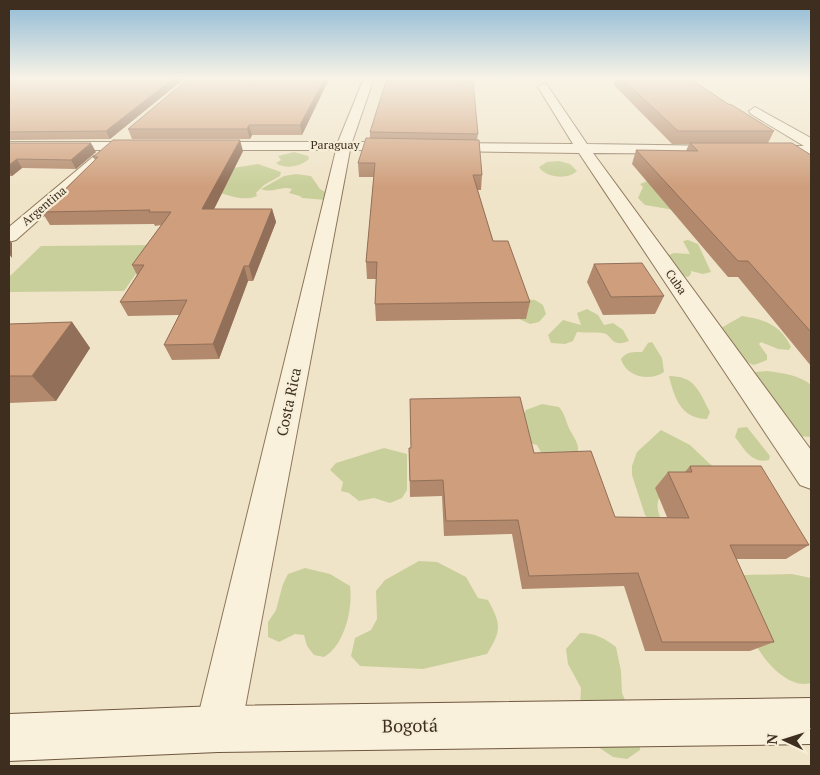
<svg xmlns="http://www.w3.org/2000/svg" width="820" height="775" viewBox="0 0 820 775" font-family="'PT Serif',serif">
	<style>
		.green { fill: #c9cf9b }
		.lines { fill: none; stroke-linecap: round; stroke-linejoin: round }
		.street-casing { stroke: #8d765c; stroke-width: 2 }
		.secondary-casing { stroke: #6f573f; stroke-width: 2 }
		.street { fill: #faf1dc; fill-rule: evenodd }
		.secondary { fill: #faf1dc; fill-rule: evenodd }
		.wall { fill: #b2896c }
		.shaded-wall { fill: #916f58 }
		.building { fill: #cf9f7d; stroke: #916f58 }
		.labels { text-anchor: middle; stroke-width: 4.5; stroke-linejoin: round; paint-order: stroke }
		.far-street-label { font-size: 12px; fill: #3d2e20; stroke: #f7eed8 }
		.street-label { font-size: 15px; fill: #3d2e20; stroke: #f7eed8 }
		.near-street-label { font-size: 18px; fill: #3d2e20; stroke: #f7eed8 }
	</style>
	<rect width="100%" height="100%" fill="#f0e4c8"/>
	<g class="green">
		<path d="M 294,152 L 308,156 L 309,159 C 302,166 285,170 276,163 L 281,160 L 278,156 Z"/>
		<path d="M 559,161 L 570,164 L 577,171 C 568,180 546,178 539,167 L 547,162 Z"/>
		<path d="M 258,164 L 281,172 L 280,176 L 264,185 L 256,193 L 257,196 C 243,202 230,195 216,192 L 233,168 Z"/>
		<path d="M 296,174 L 311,176 L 320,189 L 327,193 L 326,200 L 302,198 L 300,196 L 289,193 L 292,189 C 281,185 273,194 261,189 L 284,176 Z"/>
		<path d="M 650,180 L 674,210 L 645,205 L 638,198 L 643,187 L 640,184 Z"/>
		<path d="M 688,240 L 698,244 L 711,272 L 703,274 L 691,271 L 691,274 L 688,277 L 682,276 L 666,256 L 674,253 L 690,254 L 683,241 Z"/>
		<path d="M 156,245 L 124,291 L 9,292 L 9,277 L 41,246 Z"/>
		<path d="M 523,299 L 535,300 L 543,305 L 546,314 L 539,322 L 530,324 L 513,316 Z"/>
		<path d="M 587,309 L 598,315 L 604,325 L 613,323 L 623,330 L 629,341 C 610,348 614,336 603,333 C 597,332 584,333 577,332 L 573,341 L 565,344 L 551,343 L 548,335 L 563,320 L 581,325 L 577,313 Z"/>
		<path d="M 742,316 C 764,319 782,326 791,347 L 789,350 L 778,349 L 761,342 L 759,344 L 767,355 L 767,360 L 754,365 C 739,360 730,341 721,328 Z"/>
		<path d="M 652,342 L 662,358 L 664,372 C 650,382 626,377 621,359 C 627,351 634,352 642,352 L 648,343 Z"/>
		<path d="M 767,371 C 782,373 800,375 811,385 L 811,437 L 795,436 L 747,373 Z"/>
		<path d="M 669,376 C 695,376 699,391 710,412 L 707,419 C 681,419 674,397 669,376 Z"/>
		<path d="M 542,404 L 559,407 C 566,415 566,424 571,432 C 576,441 579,444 578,454 L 543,456 L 537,445 L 529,443 L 522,417 L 526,410 Z"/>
		<path d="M 747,427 L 770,456 L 769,460 C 752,464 745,450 735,437 L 738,428 Z"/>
		<path d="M 661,430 L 690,445 L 710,464 L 722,471 L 659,498 C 655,508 660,518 665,528 L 653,525 L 645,515 L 632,475 L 632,466 L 637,452 Z"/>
		<path d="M 384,448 L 407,454 L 407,490 L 402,498 L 390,503 L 374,498 L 359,501 L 349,493 L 341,491 L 343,482 L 330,470 L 336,463 Z"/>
		<path d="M 419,561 L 437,562 L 466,577 L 478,598 L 488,600 C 501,624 502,630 487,654 L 423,669 L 360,666 L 351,656 L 355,638 L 371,630 L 377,619 L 376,591 L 385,580 Z"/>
		<path d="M 305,568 L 330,574 L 350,586 C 353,608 345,645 324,657 L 314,655 L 307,646 L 304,635 L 295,634 L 279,642 L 268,637 L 268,622 L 276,610 L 283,584 L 288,574 Z"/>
		<path d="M 792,574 L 811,578 L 811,683 C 787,690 759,656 751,635 C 744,617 740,597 735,578 L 744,575 Z"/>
		<path d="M 580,633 C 595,633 604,638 616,647 L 621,671 L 622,693 L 625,700 L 635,712 L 640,726 L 640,750 L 627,759 L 613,757 L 595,745 L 580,706 L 581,688 L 568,664 L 566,649 Z"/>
	</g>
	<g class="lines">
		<defs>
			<g id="street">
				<path d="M 364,78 L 374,78 L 352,142 L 400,142 L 407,146 L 400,150 L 350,150 L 241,729 L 234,745 L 218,752 L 202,745 L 195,729 L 336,150 L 205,150 L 198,146 L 205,142 L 338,142 Z"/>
				<path d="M 543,84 L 547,85 L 587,144 L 725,146 L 730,147 L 732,150 L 730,153 L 725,154 L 593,153 L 811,450 L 811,489 L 800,485 L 579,153 L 443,151 L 438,150 L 436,147 L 438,144 L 443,143 L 573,144 L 538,87 Z"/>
				<path d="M 755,107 L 811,138 L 811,154 L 763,153 L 761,150 L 763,147 L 768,146 L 804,146 L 751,114 L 749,111 Z"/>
				<path d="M 9,142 L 145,142 L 152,146 L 145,150 L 9,150 Z"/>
				<path d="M 99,155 L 104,156 L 106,159 L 104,162 L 16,240 L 9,242 L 9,227 L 94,156 Z"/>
			</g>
			<path id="secondary" d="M 811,698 L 811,744 L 218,752 L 9,761 L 9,714 L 218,706 Z"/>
		</defs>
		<use href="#street" class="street-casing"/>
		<use href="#secondary" class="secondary-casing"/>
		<use href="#street" class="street"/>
		<use href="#secondary" class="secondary"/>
	</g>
	<g class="wall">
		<path d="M 20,78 L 185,78 L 110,139 L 9,140 L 9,83 Z"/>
		<path d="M 616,78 L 689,78 L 728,104 L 774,131 L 768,143 L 811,155 L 811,366 L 738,277 L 728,277 L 632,164 L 636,150 L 686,151 L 689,144 L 672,144 L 614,85 Z"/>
		<path d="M 328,81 L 302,135 L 252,135 L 250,139 L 132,139 L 128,129 Z"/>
		<path d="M 461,81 L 478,134 L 477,140 L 482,175 L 481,190 L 477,190 L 493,241 L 530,302 L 526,319 L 376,321 L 375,304 L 376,279 L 367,279 L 366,262 L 374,177 L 359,177 L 358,163 L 370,138 L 370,132 Z"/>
		<path d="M 9,143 L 96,152 L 76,169 L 22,168 L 12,176 L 9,176 Z"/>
		<path d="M 243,151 L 214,209 L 272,209 L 276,222 L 253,281 L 248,281 L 219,359 L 172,360 L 164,345 L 179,315 L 128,316 L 120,302 L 137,275 L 132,265 L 161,225 L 155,226 L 154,224 L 50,225 L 42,212 L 95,160 L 93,157 Z"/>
		<path d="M 594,264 L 664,296 L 655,314 L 603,315 L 587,282 Z"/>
		<path d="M 72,322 L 90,348 L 56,401 L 9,403 L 9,324 Z"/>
		<path d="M 410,399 L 534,453 L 615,517 L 667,517 L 655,488 L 668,472 L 685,472 L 690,466 L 809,545 L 786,559 L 736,559 L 774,642 L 750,651 L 645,651 L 624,586 L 522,589 L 512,534 L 444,536 L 442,496 L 410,497 L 409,448 L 411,448 Z"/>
	</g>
	<g class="shaded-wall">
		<path d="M 9,78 L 19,78 L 9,81 Z"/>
		<path d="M 174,78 L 185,78 L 110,139 L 106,131 Z"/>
		<path d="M 325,78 L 328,78 L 328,81 L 302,135 L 300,125 Z"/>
		<path d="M 249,125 L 252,135 L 250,139 L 247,129 Z"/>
		<path d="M 240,140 L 243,151 L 207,223 L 202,209 Z"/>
		<path d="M 91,143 L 96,152 L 76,169 L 71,160 Z"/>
		<path d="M 17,159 L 22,168 L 12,176 L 9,171 L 9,165 Z"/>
		<path d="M 272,209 L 276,222 L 253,281 L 249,266 Z"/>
		<path d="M 9,239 L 12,243 L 12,258 L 9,254 Z"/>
		<path d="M 244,266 L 248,281 L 219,359 L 213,344 Z"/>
		<path d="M 72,322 L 90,348 L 56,401 L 32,376 Z"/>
	</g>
	<g class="building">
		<path d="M 20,78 L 174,78 L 106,131 L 9,132 L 9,83 Z"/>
		<path d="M 189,78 L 325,78 L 300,125 L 249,125 L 247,129 L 128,129 Z"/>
		<path d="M 387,78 L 460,78 L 461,81 L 473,81 L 478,134 L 370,132 Z"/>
		<path d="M 621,78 L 689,78 L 728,104 L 732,105 L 774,131 L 678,131 Z"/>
		<path d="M 366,138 L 479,140 L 482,175 L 473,175 L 493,241 L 508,241 L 530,302 L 375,304 L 377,262 L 366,262 L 375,163 L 358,163 Z"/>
		<path d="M 113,140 L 240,140 L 202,209 L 272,209 L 249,266 L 244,266 L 213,344 L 164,345 L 187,300 L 120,302 L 144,265 L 132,265 L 171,212 L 149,212 L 150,210 L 42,212 L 98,157 L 93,157 Z"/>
		<path d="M 9,143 L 91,143 L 71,160 L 17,159 L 9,165 Z"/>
		<path d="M 690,143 L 792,143 L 811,155 L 811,332 L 748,261 L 738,261 L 636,150 L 698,151 Z"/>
		<path d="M 642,263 L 664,296 L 611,297 L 594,264 Z"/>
		<path d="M 72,322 L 32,376 L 9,376 L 9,324 Z"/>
		<path d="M 520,397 L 534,453 L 591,451 L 615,517 L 689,518 L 668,472 L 692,472 L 690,466 L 761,466 L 809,545 L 730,545 L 774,642 L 662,642 L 638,573 L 529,576 L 518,520 L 446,521 L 443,480 L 410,481 L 409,448 L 411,448 L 410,399 Z"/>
	</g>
	<linearGradient id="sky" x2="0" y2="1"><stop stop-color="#8fbad6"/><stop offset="0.42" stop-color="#f8f3e6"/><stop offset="1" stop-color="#f8f3e6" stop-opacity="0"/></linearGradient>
	<rect width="820" height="186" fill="url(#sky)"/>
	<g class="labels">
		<g class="far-street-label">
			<text x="335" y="149">Paraguay</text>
			<text transform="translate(44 206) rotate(-40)" y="4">Argentina</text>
			<text transform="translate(676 282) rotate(55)" y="4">Cuba</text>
		</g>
		<g class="street-label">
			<text transform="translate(289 402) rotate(-78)" y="5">Costa Rica</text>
		</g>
		<g class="near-street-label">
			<text transform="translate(410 726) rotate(-1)" y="6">Bogotá</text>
		</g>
	</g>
	<rect width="820" height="775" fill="none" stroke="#3d2e20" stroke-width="20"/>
	<g transform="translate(785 740) rotate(274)" stroke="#f7eed8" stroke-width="4" paint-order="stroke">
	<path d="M0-4L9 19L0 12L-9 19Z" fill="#3d2e20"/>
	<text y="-8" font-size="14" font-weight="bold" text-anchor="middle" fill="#3d2e20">N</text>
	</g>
</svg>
